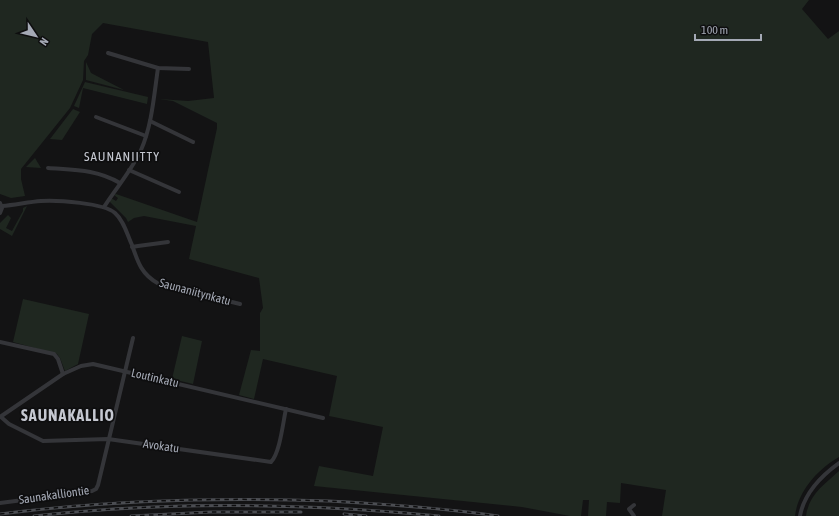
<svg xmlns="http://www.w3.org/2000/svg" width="839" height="516" viewBox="0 0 839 516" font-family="'Asap Condensed',sans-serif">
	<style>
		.green { fill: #1f2720 }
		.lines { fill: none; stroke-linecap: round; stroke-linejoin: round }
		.street { stroke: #343539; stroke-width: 4 }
		.rail-casing { stroke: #4b4d52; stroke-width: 3 }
		.rail { stroke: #0e0e0f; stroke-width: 1.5; stroke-dasharray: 4.5; stroke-linecap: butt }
		.labels { text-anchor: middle; stroke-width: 3.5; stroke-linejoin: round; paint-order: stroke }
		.street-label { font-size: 12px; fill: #a4a9b5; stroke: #0e0e0f }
		.neighbourhood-label { font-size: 13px; letter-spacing: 1px; fill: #c5c8d1; stroke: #0e0e0f }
		.district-label { font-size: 16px; font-weight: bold; letter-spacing: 1px; fill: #c5c8d1; stroke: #0e0e0f }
	</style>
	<rect width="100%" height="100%" fill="#131314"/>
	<g class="green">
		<path d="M 0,0 L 809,0 L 802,9 L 828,39 L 839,31 L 839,457 C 818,469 798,491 795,516 L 662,516 L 666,490 L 621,483 L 620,503 L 607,502 L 606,516 L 588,516 L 589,500 L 583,500 L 581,516 L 570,516 L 522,507 L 314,486 L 319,466 L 373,476 L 383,427 L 329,416 L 337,376 L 263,359 L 254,399 L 239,395 L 251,350 L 260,351 L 260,313 L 263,308 L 259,278 L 189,259 L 196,226 L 144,216 L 134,218 L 128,222 L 126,218 L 109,201 L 111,198 L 116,201 L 118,198 L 114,195 L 116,194 L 197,222 L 217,128 L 217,123 L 173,101 L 159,99 L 188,101 L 214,98 L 208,42 L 103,23 L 92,34 L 88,55 L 84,61 L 83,80 L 70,108 L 21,169 L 21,179 L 25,196 L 11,198 L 0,194 Z"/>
		<path d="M 86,62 L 91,73 L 124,90 L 86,80 Z"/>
		<path d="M 85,82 L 148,97 L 147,104 L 83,88 L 79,108 L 74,106 Z"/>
		<path d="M 73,109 L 80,112 L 62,140 L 50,139 Z"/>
		<path d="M 35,158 L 41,168 L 26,167 Z"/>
		<path d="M 27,206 L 12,236 L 0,229 L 0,223 L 8,215 L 11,218 L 6,228 L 12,231 L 23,211 L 23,208 Z"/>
		<path d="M 23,299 L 89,314 L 78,364 L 65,371 L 60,358 L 57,354 L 13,342 Z"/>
		<path d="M 182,336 L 202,341 L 193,384 L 172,379 Z"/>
		<path d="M 839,471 L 839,516 L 806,516 C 809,494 824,485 839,471 Z"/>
	</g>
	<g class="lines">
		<g class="street">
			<path d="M 108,53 L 158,68 L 189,69"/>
			<path d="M 96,117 L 146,136"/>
			<path d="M 150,121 L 193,142"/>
			<path d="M 48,168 C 74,170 96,169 120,183"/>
			<path d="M 129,170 L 179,192"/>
			<path d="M 0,203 L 2,208 L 0,213"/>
			<path d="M 2,206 C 15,205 28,202 41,201 C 57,200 104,203 115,213 C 124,221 127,234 132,245 C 138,263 142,275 159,284 L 240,304"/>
			<path d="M 104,207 C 116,188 132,170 141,150 C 152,125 154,95 158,68"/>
			<path d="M 132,247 L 138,246 L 168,242"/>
			<path d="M 0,342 L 54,354 L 58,359 L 63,374"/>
			<path d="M 0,417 L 63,374 L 81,366 L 93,364 L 323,418"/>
			<path d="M 1,417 L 9,424 L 43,441 L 108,439 L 271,462 C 280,453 283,422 286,409"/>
			<path d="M 0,503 L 92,491 L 96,489 L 98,485 L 133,338"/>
			<path d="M 634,516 L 629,509 L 634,505"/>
			<path d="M 800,516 C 804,493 821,476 839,463"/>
		</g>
		<defs>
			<g id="rail">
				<path d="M 0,514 C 109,500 219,497 329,501 C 385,504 442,508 498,516"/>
				<path d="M 344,514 L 366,516"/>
				<path d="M 34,516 C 169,501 304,503 439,516"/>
				<path d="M 131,516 L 211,512 L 301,512"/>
			</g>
		</defs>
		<use href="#rail" class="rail-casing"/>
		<use href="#rail" class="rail"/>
	</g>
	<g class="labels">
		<g class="street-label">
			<text transform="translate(195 292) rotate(15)" y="4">Saunaniitynkatu</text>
			<text transform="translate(155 378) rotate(13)" y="4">Loutinkatu</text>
			<text transform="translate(161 446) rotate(8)" y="4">Avokatu</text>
			<text transform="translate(54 495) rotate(-8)" y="4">Saunakalliontie</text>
		</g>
		<g class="neighbourhood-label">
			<text x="122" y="161">SAUNANIITTY</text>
		</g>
		<g class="district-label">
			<text x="68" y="421">SAUNAKALLIO</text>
		</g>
	</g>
	<g transform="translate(36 36) rotate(125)" stroke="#0e0e0f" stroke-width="3" paint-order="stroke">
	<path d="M0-3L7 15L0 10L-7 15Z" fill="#a4a9b5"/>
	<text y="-6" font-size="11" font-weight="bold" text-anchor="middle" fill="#a4a9b5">N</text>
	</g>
	<path d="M695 34v6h66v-6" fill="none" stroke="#a4a9b5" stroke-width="2"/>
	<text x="701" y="34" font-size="12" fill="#a4a9b5" stroke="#0e0e0f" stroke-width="3" paint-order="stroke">100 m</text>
</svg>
